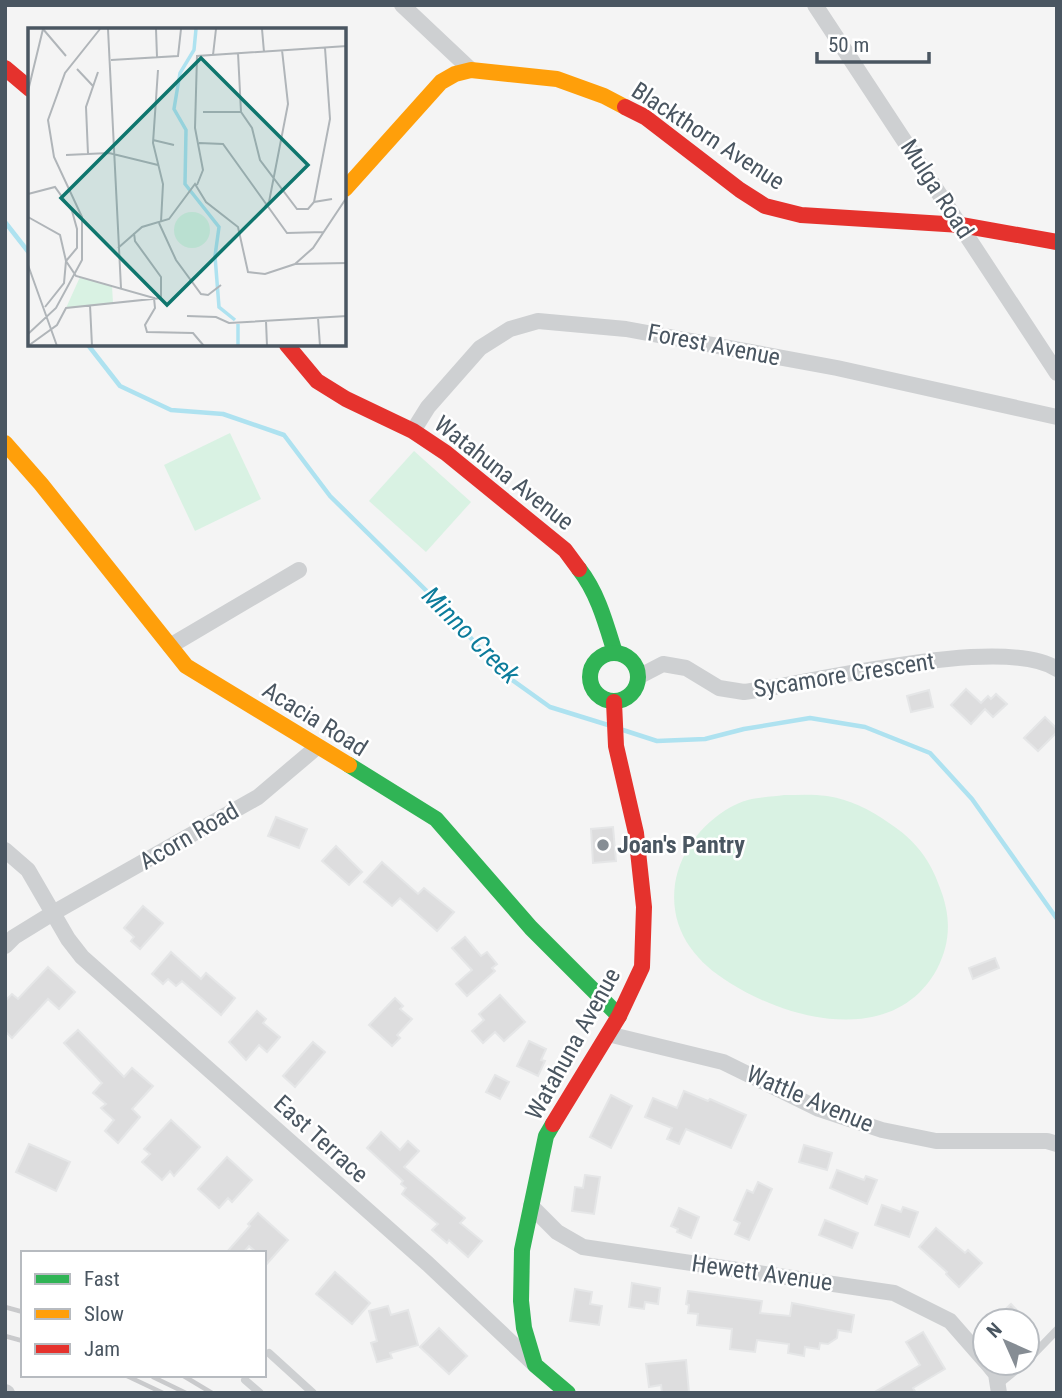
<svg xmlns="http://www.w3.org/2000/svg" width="1062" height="1398" viewBox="0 0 1062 1398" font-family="'Roboto Condensed',sans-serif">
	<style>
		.green { fill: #d9f2e3 }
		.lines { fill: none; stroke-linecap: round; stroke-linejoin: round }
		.stream { stroke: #aee2f0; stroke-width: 4.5 }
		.building { fill: #ddddde; stroke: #e5e6e7; stroke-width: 2 }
		.lane { stroke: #ced0d2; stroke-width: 8 }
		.street { stroke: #ced0d2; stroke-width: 16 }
		.fast { stroke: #30b455; stroke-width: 16 }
		.slow { stroke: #ff9f0a; stroke-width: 16 }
		.jam { stroke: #e5322d; stroke-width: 16 }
		.rail { stroke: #c9cacc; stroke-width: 4.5 }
		.poi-dot { fill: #868d94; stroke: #fff; stroke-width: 2.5 }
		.labels { text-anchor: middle; stroke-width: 5; stroke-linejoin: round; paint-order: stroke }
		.street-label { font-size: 24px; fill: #4a5661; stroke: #fff }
		.poi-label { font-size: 24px; font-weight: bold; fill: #4a5661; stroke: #fff; text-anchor: start }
		.water-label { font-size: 26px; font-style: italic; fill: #0c7c9b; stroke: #fff }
		.inset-river { fill: none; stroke: #aee2f0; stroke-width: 3.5 }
		.inset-road { fill: none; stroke: #b0b5b9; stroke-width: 2 }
		.view { fill: #0f766e; fill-opacity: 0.15; stroke: #0f766e; stroke-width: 3.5 }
		.inset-edge { fill: none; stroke: #4a5661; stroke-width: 3.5 }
	</style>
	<rect width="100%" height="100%" fill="#f4f4f4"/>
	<g class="green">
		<path d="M 230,433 L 261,499 L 195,531 L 164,465 Z"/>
		<path d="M 414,451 L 471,502 L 426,552 L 369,501 Z"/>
		<path d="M 784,795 C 798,795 813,794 827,796 C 849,799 871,810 889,823 C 915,840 930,859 940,888 C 951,916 951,942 937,969 C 895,1046 792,1022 730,983 C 694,961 669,929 675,884 C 680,850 706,818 737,804 C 750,797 770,797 784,795 Z"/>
	</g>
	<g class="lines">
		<g class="stream">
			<path d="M 5,222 L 30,254"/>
			<path d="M 88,345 L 120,386 L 171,410 L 223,414 L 284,435 L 330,496 L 445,609 L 501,672 L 550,707 L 608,725"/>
			<path d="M 623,730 L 657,741 L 705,739 L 744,729 L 810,718 L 865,727 L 930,753 L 972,799 L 1057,919"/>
		</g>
	</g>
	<g class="building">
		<path d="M 966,689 L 981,703 L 988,696 L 991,699 L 996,694 L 1007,704 L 993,717 L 985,709 L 971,724 L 951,705 Z"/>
		<path d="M 929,690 L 933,707 L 911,712 L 907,696 Z"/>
		<path d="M 1045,717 L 1057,729 L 1057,732 L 1038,751 L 1024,738 Z"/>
		<path d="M 276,817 L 307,829 L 299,848 L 268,836 Z"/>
		<path d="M 613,827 L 616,861 L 593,863 L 591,829 Z"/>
		<path d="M 336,846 L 362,872 L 349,885 L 322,861 Z"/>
		<path d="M 382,862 L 418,894 L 424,888 L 454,912 L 437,931 L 400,898 L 392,906 L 364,882 Z"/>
		<path d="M 143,906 L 163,923 L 140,949 L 131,941 L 134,937 L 124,928 Z"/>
		<path d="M 465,937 L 481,956 L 487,952 L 497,964 L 492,968 L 495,971 L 467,996 L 456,984 L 472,970 L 452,948 Z"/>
		<path d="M 171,952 L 201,979 L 206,973 L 235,998 L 221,1015 L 182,981 L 176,986 L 168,979 L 163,984 L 152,974 Z"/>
		<path d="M 995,958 L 999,968 L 973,979 L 969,968 Z"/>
		<path d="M 48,967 L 75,992 L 59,1009 L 48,999 L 12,1038 L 5,1031 L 5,1001 L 12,994 L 18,999 Z"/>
		<path d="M 500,995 L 525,1022 L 504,1041 L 495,1032 L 483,1043 L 472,1031 L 484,1020 L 479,1014 Z"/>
		<path d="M 395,998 L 403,1006 L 400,1009 L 412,1019 L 397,1035 L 400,1038 L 392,1046 L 369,1025 Z"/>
		<path d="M 257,1011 L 266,1019 L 263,1023 L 280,1037 L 267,1052 L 259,1045 L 246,1060 L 229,1042 Z"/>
		<path d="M 78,1030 L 124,1077 L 132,1068 L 153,1086 L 132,1109 L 140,1117 L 118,1143 L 105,1131 L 114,1120 L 101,1108 L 106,1104 L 93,1093 L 102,1083 L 64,1043 Z"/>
		<path d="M 529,1041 L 546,1049 L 541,1060 L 545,1061 L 538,1076 L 517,1066 Z"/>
		<path d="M 313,1042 L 325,1052 L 295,1087 L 283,1076 Z"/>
		<path d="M 495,1075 L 509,1082 L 500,1099 L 486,1092 Z"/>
		<path d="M 684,1091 L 708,1101 L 710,1099 L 746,1115 L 731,1148 L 686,1129 L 679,1144 L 667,1139 L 672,1128 L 645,1117 L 653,1098 L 677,1108 Z"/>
		<path d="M 611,1095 L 632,1106 L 611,1148 L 590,1137 Z"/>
		<path d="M 171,1120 L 200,1147 L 174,1176 L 170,1171 L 162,1180 L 142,1162 L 150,1154 L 144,1149 Z"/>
		<path d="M 381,1132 L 400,1150 L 408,1141 L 419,1151 L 404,1167 L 465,1218 L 460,1223 L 482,1241 L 468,1257 L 449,1240 L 447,1243 L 432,1230 L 438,1224 L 402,1194 L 406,1188 L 401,1184 L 403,1181 L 367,1148 Z"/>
		<path d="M 29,1144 L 70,1162 L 56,1191 L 16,1172 Z"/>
		<path d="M 804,1145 L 832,1153 L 827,1170 L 799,1162 Z"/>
		<path d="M 227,1157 L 252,1180 L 232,1202 L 228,1198 L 219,1208 L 198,1189 Z"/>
		<path d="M 837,1170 L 864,1180 L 866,1176 L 877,1180 L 867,1204 L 830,1188 Z"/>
		<path d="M 585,1175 L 600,1177 L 594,1214 L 572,1211 L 575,1187 L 583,1188 Z"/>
		<path d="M 758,1182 L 772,1189 L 749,1240 L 735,1234 L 740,1223 L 734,1220 L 747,1190 L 753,1193 Z"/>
		<path d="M 882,1205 L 901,1212 L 903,1207 L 918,1212 L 909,1237 L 875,1225 Z"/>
		<path d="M 679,1208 L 699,1217 L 691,1238 L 677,1232 L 678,1229 L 671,1226 Z"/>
		<path d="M 258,1213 L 288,1240 L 264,1267 L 264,1253 L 257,1253 L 249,1246 L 243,1253 L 226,1253 L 250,1226 L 248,1224 Z"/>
		<path d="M 825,1220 L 858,1233 L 852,1248 L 819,1235 Z"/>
		<path d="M 936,1228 L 965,1253 L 968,1250 L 982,1263 L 959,1287 L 946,1274 L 947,1272 L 919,1247 Z"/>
		<path d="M 335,1272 L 370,1303 L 352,1324 L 316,1294 Z"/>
		<path d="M 632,1283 L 660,1288 L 658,1304 L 645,1302 L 644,1309 L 629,1307 Z"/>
		<path d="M 575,1289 L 592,1292 L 590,1304 L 602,1306 L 599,1325 L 570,1321 Z"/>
		<path d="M 688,1291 L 762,1301 L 760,1313 L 790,1316 L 792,1303 L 854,1315 L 851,1332 L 838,1330 L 837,1338 L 828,1344 L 820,1343 L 819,1349 L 805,1347 L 804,1356 L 788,1353 L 789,1344 L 757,1340 L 755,1352 L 730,1349 L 732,1329 L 697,1325 L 698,1314 L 688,1313 L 689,1305 L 686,1304 Z"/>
		<path d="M 1011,1304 L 1027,1321 L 993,1321 Z"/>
		<path d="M 388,1306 L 391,1315 L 408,1310 L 418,1345 L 390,1353 L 392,1358 L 377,1362 L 371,1343 L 377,1341 L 369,1311 Z"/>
		<path d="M 439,1328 L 467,1356 L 449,1374 L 420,1347 Z"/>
		<path d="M 923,1332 L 945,1369 L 913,1388 L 916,1393 L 873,1393 L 920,1365 L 906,1342 Z"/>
		<path d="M 686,1360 L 689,1393 L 662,1393 L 661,1385 L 649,1387 L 646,1364 Z"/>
	</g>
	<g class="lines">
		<g class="lane">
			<path d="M 269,1353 L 313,1393"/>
			<path d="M 1027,1361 L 1057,1330"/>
			<path d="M 245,1380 L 260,1393"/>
			<path d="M 998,1385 L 1025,1363"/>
		</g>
		<g class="street">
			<path d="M 402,5 L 471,70"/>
			<path d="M 815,5 L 1057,373"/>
			<path d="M 413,431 L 428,407 L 480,348 L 510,329 L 538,321 L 626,329 L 837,368 L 1057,417"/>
			<path d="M 170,646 L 299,570"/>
			<path d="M 638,677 L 663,664 L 686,668 L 719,688 L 744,692 C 812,683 1003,634 1057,669"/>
			<path d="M 5,850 L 28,870 L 68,939 L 82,957 L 428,1264 L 533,1363"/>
			<path d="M 5,946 L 14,937 L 53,913 L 258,797 L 317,747"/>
			<path d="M 608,1034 L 723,1062 L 819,1109 L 882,1130 L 936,1141 L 1047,1141 L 1057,1144"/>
			<path d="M 531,1206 L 557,1232 L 583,1247 L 894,1293 L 950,1321 L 985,1361"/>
			<path d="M 987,1363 L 996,1374 L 999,1393"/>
			<path d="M 5,1392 L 7,1393"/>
		</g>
		<g class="fast">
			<path d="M 579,569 C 598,593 606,624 615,653"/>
			<circle cx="614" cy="677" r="24"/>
			<path d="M 349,765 L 436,819 L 531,928 L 619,1016"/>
			<path d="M 553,1124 L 546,1136 L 522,1250 L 521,1301 L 524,1328 L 535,1365 L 568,1393"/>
		</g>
		<g class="slow">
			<path d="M 345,189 L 441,82 L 455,74 L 471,70 L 557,79 L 604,96 L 625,107"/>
			<path d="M 5,443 L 41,484 L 186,666 L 349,765"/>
		</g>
		<g class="jam">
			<path d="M 5,68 L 30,89"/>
			<path d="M 625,107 L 645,117 L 740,190 L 765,206 L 801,215 L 961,225 L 1057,242"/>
			<path d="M 287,345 L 317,381 L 346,399 L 413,431 L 446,453 L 565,550 L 579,569"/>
			<path d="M 553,1124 L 619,1016 L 642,967 L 644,907 L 636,833 L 616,746 L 614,702"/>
		</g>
		<g class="rail">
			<path d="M 5,1307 L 23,1312"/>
			<path d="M 5,1336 L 23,1341"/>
			<path d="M 125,1375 L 163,1393"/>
			<path d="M 182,1375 L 212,1393"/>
			<path d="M 153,1377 L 186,1393"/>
		</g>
	</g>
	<circle class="poi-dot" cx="603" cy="845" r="7"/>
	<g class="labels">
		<g class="street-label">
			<text transform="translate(708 136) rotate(33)" y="8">Blackthorn Avenue</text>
			<text transform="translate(937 189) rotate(57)" y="8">Mulga Road</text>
			<text transform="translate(714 345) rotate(11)" y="8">Forest Avenue</text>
			<text transform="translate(504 473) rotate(38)" y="8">Watahuna Avenue</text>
			<text transform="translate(844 675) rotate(-9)" y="8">Sycamore Crescent</text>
			<text transform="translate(315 719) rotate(32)" y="8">Acacia Road</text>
			<text transform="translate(189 836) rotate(-30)" y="8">Acorn Road</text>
			<text transform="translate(573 1044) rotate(-61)" y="8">Watahuna Avenue</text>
			<text transform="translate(810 1099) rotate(23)" y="8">Wattle Avenue</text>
			<text transform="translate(321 1139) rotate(42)" y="8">East Terrace</text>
			<text transform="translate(762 1273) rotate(8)" y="8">Hewett Avenue</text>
		</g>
		<g class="poi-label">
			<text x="617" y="853">Joan's Pantry</text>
		</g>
		<g class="water-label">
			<text transform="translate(471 635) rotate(45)" y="9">Minno Creek</text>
		</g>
	</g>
	<g transform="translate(28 28)">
		<rect width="318" height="318" fill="#f4f4f4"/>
		<path d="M146 202a18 18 0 1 1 36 0a18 18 0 1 1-36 0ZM 52,249 L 84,258 L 85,275 L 38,280 Z" fill="#d9f2e3"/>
		<path class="inset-river" d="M 168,1 L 166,22 L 152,45 L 146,81 L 158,102 L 157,156 L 191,199 L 187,228 L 191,279 L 207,292M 210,318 L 210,296"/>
		<path class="inset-road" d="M 15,1 L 38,28M 80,1 L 93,260M 128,1 L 129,29M 234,1 L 236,24M 210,25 L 213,84M 185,27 L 188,1M 83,32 L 150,28 L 153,1M 49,41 L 65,58M 130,42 L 125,115 L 135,156 L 133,194M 0,63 L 15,1M 175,84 L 213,84 L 224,100 L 232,132 L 269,181 L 280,181 L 286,174 L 304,171M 125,112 L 146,117M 171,115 L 195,116 L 259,205 L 296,204M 60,126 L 58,79 L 70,44M 38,127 L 81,125 L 130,137M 169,157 L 175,142 L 167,100 L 169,28 L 319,18M 0,166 L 27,159 L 44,183 L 49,201 L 49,220 L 38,233 L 36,255 L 17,279M 286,174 L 302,91 L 297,20M 237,178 L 241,174 L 260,76 L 254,22M 0,189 L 32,207 L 38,233 L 48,248 L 126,270 L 127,280 L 117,297 L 119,304 L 165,305 L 176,318M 131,195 L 148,232 L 173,266 L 180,267 L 193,257M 90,220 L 114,199 L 141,191 L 167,156 L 178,174 L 210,199 L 220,244 L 237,246 L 267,236 L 285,220 L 319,169M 267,236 L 319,235M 0,237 L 29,318M 62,277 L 64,318M 159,288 L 188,289 L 201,295 L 319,288M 290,290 L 292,318M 238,293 L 239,318M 0,306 L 28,280 L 54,232 L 54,189 L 26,129 L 20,92 L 37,45 L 72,1M 0,318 L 29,297 L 38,280 L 133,270 L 133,249 L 107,213 L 106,205"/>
		<path class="view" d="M 173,30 L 280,137 L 139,277 L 33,170 Z"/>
		<rect width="318" height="318" class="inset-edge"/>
	</g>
	<rect width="1062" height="1398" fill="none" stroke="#4a5661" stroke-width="14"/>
	<rect x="21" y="1251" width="245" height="126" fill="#ffffff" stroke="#b7bbc0" stroke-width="2"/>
	<rect x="35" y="1274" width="35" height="10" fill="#30b455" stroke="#b7bbc0" stroke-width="2"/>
	<text x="84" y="1286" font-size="21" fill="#4a5661">Fast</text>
	<rect x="35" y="1309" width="35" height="10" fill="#ff9f0a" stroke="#b7bbc0" stroke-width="2"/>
	<text x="84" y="1321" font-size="21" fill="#4a5661">Slow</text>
	<rect x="35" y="1344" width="35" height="10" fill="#e5322d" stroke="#b7bbc0" stroke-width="2"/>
	<text x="84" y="1356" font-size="21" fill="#4a5661">Jam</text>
	<g transform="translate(1006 1342) rotate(315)"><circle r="33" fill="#ffffff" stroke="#b7bbc0" stroke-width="2"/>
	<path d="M0-5L12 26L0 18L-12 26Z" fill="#868d94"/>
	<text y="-10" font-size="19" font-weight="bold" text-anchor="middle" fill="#4a5661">N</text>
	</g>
	<path d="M817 52v10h112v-10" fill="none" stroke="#4a5661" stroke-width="3.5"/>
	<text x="828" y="52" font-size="21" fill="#4a5661" stroke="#ffffff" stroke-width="5" paint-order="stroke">50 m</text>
</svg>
